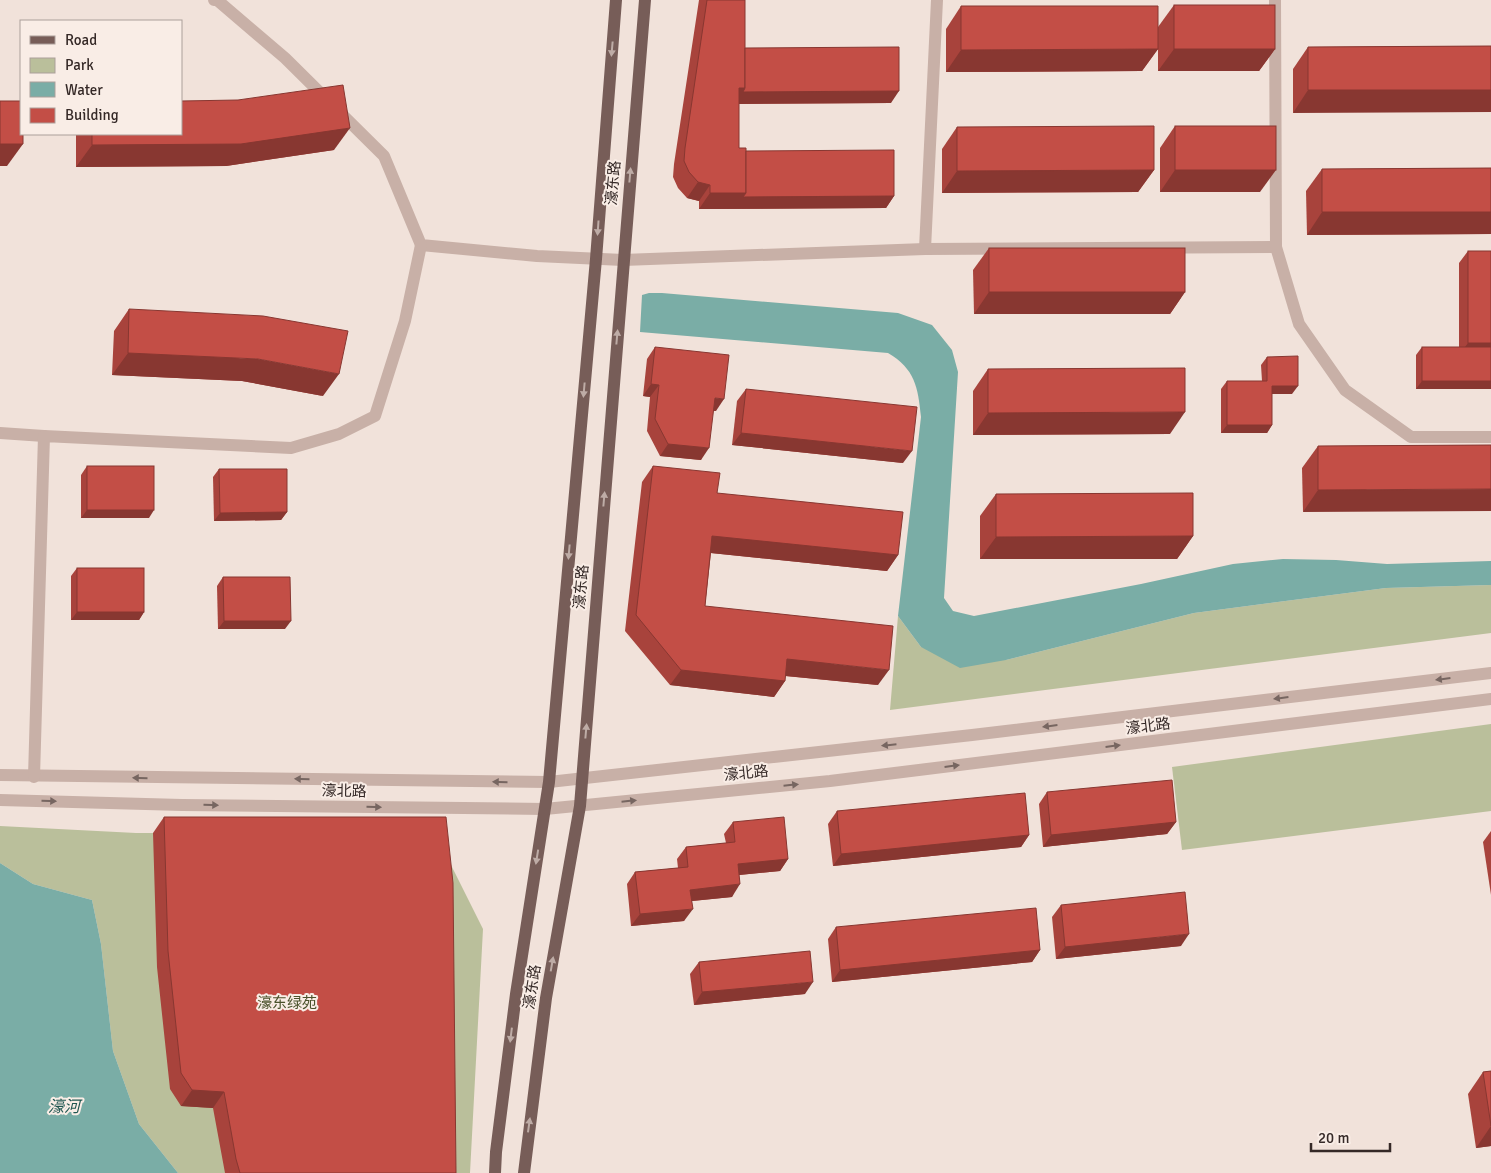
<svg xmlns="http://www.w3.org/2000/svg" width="1491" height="1173" viewBox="0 0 1491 1173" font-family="Signika,'Noto Sans SC',sans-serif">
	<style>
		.green { fill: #babf9b }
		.water { fill: #7aada6 }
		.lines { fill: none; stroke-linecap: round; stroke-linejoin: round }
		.minor { stroke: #c8b0a7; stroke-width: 12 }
		.major { stroke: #775d58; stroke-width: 12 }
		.wall { fill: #a8433c }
		.shaded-wall { fill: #883731 }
		.building { fill: #c34e46; stroke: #883731 }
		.oneway { fill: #beaca6 }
		.oneway2 { fill: #776661 }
		.labels { text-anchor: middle; stroke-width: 4; stroke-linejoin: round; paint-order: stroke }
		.street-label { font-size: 15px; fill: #352927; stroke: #f9ede6 }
		.park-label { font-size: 15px; fill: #4b522c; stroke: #f9ede6 }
		.water-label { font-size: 16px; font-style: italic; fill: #1e554f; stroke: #f9ede6 }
	</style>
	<rect width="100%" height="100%" fill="#f1e2da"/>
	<g class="green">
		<path d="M 1491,585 L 1491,633 L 890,710 L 898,616 L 921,647 L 1006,660 L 1194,613 L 1386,588 Z"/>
		<path d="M 1491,724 L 1491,811 L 1182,850 L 1172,767 Z"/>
		<path d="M 0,826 L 136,833 L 435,833 L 483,929 L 470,1173 L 178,1173 L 139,1124 L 113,1051 L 101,944 L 92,900 L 33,884 L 0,863 Z"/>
	</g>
	<g class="water">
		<path d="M 649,293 L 662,293 L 898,313 L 932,325 L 952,350 L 958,372 L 944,598 L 953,611 L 974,616 L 1141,584 L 1233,564 L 1283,559 L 1336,560 L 1387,564 L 1491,561 L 1491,585 L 1386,588 L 1194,613 L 1006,660 L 960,668 L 921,647 L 898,616 L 921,417 C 918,387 915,369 888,353 L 640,332 L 642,295 Z"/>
		<path d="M 0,863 L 33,884 L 92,900 L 101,944 L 113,1051 L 139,1124 L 178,1173 L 0,1173 Z"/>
	</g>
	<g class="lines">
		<g class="minor">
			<path d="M 214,0 L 217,0 L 285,58 L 384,156 L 421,245 L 537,256 L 623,260 L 925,249 L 1276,247"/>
			<path d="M 1275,0 L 1276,247 L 1299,324 L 1345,390 L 1411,437 L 1491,437"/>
			<path d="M 925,249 L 937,0"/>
			<path d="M 0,433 L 44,436"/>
			<path d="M 0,775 L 549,782 L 972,735 L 1491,673"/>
			<path d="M 34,777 L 44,436 L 291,448 L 339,434 L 375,416 L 405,321 L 421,245"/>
			<path d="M 0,800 L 182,805 L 545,809 L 830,781 L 1491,699"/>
		</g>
		<g class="major">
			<path d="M 495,1173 L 496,1152 L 516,994 L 549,782 L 596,259 L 616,0"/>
			<path d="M 524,1173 L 546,998 L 580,806 L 645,0"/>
		</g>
	</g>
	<g class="wall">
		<path d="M 699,0 L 745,0 L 745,48 L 891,103 L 739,104 L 739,148 L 746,151 L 894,196 L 886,208 L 699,209 L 699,201 L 687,198 L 678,188 L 673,177 L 674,164 Z"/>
		<path d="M 1174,5 L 1275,49 L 1259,71 L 1158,71 L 1158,27 Z"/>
		<path d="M 961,6 L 1158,49 L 1142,71 L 946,72 L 946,29 Z"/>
		<path d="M 1491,46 L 1293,113 L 1293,69 L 1308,47 Z"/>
		<path d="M 1175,126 L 1260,192 L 1160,192 L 1160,148 Z"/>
		<path d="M 957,127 L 1154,170 L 1138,192 L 942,193 L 942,149 Z"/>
		<path d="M 76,134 L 181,134 L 334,150 L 226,166 L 76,167 Z"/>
		<path d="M 1491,168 L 1491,234 L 1307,235 L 1306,191 L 1322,169 Z"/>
		<path d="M 989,248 L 1185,292 L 1170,314 L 974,314 L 973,270 Z"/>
		<path d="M 1468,251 L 1491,389 L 1416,389 L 1416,355 L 1422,347 L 1459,347 L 1459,263 Z"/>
		<path d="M 129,309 L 323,396 L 242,381 L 112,375 L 114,331 Z"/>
		<path d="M 655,347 L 716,411 L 713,411 L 701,460 L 660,456 L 647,431 L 650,397 L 643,396 L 647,359 Z"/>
		<path d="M 1267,357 L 1292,394 L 1272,394 L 1272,425 L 1267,433 L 1221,433 L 1221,389 L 1227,381 L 1262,381 L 1261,365 Z"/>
		<path d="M 988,369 L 1170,434 L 973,435 L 973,391 Z"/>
		<path d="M 746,389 L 903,463 L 732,445 L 737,401 Z"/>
		<path d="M 1491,445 L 1303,512 L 1302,468 L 1318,446 Z"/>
		<path d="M 87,466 L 149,518 L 81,518 L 81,475 Z"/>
		<path d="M 653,466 L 717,493 L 898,555 L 887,571 L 711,553 L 705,606 L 878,685 L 785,676 L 785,681 L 774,697 L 670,685 L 625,631 L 642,482 Z"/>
		<path d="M 219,469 L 287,512 L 281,520 L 214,521 L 213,477 Z"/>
		<path d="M 996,494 L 1193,536 L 1177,559 L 980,559 L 980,516 Z"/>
		<path d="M 77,568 L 144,612 L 139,620 L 71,620 L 71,576 Z"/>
		<path d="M 223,577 L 285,629 L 218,629 L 217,586 Z"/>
		<path d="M 1047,792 L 1176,822 L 1167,834 L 1043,847 L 1039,804 Z"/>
		<path d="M 837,811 L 1029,835 L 1021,847 L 833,866 L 828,824 Z"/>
		<path d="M 164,817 L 456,1173 L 225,1173 L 213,1108 L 181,1106 L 170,1089 L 157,967 L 153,833 Z"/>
		<path d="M 733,822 L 788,859 L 780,871 L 739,875 L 732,897 L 692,901 L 684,921 L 631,926 L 627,884 L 635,872 L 678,868 L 677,859 L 686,847 L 726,843 L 724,834 Z"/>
		<path d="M 1491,831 L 1491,895 L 1483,842 Z"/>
		<path d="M 1061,905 L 1181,946 L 1056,959 L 1052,917 Z"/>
		<path d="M 836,927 L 1040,950 L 1032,962 L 832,982 L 828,939 Z"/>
		<path d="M 699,962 L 805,994 L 694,1005 L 690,974 Z"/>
		<path d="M 1491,1071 L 1491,1146 L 1476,1148 L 1468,1094 L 1483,1072 Z"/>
	</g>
	<g class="shaded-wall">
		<path d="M 1158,49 L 1142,71 L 946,72 L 961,50 Z"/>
		<path d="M 1174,49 L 1275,49 L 1259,71 L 1158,71 Z"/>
		<path d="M 739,88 L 745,88 L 899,91 L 891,103 L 728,104 Z"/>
		<path d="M 1308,90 L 1491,90 L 1491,112 L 1293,113 Z"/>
		<path d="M 350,128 L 334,150 L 226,166 L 76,167 L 92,145 Z"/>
		<path d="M 0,144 L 23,144 L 7,166 L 0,166 Z"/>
		<path d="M 1154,170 L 1138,192 L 942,193 L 957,171 Z"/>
		<path d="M 1175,170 L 1276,170 L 1260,192 L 1160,192 Z"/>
		<path d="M 698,182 L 710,185 L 699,201 L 687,198 Z"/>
		<path d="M 710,193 L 746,193 L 894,196 L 886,208 L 699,209 Z"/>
		<path d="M 1322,212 L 1491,212 L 1491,234 L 1307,235 Z"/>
		<path d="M 989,292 L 1185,292 L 1170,314 L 974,314 Z"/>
		<path d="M 1468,343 L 1491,343 L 1491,355 L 1459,355 Z"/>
		<path d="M 128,353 L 258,359 L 339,374 L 323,396 L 242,381 L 112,375 Z"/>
		<path d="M 1422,381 L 1491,381 L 1491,389 L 1416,389 Z"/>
		<path d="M 651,384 L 659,385 L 650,397 L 643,396 Z"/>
		<path d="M 1272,386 L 1298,386 L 1292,394 L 1266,394 Z"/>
		<path d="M 715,398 L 724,399 L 716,411 L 706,410 Z"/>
		<path d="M 1185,412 L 1170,434 L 973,435 L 988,413 Z"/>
		<path d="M 1227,425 L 1272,425 L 1267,433 L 1221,433 Z"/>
		<path d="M 741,433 L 912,451 L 903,463 L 732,445 Z"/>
		<path d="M 668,444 L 709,448 L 701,460 L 660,456 Z"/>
		<path d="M 1491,489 L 1491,511 L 1303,512 L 1318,490 Z"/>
		<path d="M 87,510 L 154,510 L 149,518 L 81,518 Z"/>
		<path d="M 287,512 L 281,520 L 214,521 L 220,513 Z"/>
		<path d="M 712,536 L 898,555 L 887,571 L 701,552 Z"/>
		<path d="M 1193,536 L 1177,559 L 980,559 L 996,537 Z"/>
		<path d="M 77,612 L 144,612 L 139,620 L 71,620 Z"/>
		<path d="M 224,621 L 291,621 L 285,629 L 218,629 Z"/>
		<path d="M 787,659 L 889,670 L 878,685 L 776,675 Z"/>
		<path d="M 681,670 L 785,681 L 774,697 L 670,685 Z"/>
		<path d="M 1176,822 L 1167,834 L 1043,847 L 1051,835 Z"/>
		<path d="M 1029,835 L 1021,847 L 833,866 L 841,854 Z"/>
		<path d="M 788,859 L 780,871 L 729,876 L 738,864 Z"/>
		<path d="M 740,884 L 732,897 L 682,902 L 690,890 Z"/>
		<path d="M 693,909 L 684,921 L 631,926 L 640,914 Z"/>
		<path d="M 1189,934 L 1181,946 L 1056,959 L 1065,947 Z"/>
		<path d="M 1040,950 L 1032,962 L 832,982 L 840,970 Z"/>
		<path d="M 813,982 L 805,994 L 694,1005 L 702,992 Z"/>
		<path d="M 192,1090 L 224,1092 L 213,1108 L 181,1106 Z"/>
		<path d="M 1491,1126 L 1491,1146 L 1476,1148 Z"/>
	</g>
	<g class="building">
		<path d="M 707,0 L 745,0 L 745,88 L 739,88 L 739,148 L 746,148 L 746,193 L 710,193 L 710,185 L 698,182 L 689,172 L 684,161 L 685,148 Z"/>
		<rect x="1174" y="5" width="101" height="44"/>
		<path d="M 961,6 L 1158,6 L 1158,49 L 961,50 Z"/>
		<path d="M 1491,46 L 1491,90 L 1308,90 L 1308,47 Z"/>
		<path d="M 899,47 L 899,91 L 743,92 L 745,88 L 745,48 Z"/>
		<path d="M 343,85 L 350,128 L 241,144 L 92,145 L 92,134 L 181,134 L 181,101 L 238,100 Z"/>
		<path d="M 0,101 L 21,101 L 21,134 L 23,134 L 23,144 L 0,144 Z"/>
		<path d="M 1154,126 L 1154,170 L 957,171 L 957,127 Z"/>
		<rect x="1175" y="126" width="101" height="44"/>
		<path d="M 894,150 L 894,196 L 743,197 L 746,193 L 746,151 Z"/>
		<path d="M 1491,168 L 1491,212 L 1322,212 L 1322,169 Z"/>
		<rect x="989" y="248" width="196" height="44"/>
		<rect x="1468" y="251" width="23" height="92"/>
		<path d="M 129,309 L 263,316 L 348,331 L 339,374 L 258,359 L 128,353 Z"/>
		<path d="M 655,347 L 729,355 L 724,399 L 715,398 L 709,448 L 668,444 L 655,419 L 659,385 L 651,384 Z"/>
		<rect x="1422" y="347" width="69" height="34"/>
		<path d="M 1298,356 L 1298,386 L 1272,386 L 1272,425 L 1227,425 L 1227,381 L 1267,381 L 1267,357 Z"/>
		<path d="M 1185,368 L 1185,412 L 988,413 L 988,369 Z"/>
		<path d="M 746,389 L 917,407 L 912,451 L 741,433 Z"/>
		<path d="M 1491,445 L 1491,489 L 1318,490 L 1318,446 Z"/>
		<rect x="87" y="466" width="67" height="44"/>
		<path d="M 653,466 L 720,473 L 717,493 L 903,512 L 898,555 L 712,536 L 705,606 L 893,626 L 889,670 L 787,659 L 785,681 L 681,670 L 636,615 Z"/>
		<path d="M 219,469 L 287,469 L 287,512 L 220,513 Z"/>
		<path d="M 1193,493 L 1193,536 L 996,537 L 996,494 Z"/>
		<rect x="77" y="568" width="67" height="44"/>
		<path d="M 223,577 L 290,577 L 291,621 L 224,621 Z"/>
		<path d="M 1172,780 L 1176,822 L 1051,835 L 1047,792 Z"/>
		<path d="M 1025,793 L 1029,835 L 841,854 L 837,811 Z"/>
		<path d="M 164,817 L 446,817 L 453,883 L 456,1173 L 240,1173 L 236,1159 L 224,1092 L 192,1090 L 181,1073 L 168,951 Z"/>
		<path d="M 784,817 L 788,859 L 738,864 L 740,884 L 690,890 L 693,909 L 640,914 L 635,872 L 688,867 L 686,847 L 735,842 L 733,822 Z"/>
		<path d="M 1185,892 L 1189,934 L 1065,947 L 1061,905 Z"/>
		<path d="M 1036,908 L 1040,950 L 840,970 L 836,927 Z"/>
		<path d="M 810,951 L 813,982 L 702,992 L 699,962 Z"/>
		<path d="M 1491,1071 L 1491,1126 L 1483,1072 Z"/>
	</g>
	<defs><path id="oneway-solid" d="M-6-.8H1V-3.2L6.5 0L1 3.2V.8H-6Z" transform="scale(1.25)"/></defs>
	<g class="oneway">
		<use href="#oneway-solid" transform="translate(612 49) rotate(95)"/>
		<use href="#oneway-solid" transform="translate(630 175) rotate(-85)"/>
		<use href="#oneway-solid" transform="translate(598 228) rotate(94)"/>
		<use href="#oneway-solid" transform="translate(617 337) rotate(-85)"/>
		<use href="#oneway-solid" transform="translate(584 390) rotate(95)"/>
		<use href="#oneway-solid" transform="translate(604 499) rotate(-85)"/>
		<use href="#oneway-solid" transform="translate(569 552) rotate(95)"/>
		<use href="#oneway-solid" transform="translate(586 731) rotate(-85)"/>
		<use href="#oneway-solid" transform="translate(537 857) rotate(99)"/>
		<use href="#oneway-solid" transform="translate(552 964) rotate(-80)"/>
		<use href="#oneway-solid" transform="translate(511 1035) rotate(97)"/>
		<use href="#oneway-solid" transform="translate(529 1125) rotate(-82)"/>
	</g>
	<g class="oneway2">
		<use href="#oneway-solid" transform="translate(1443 679) rotate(173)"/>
		<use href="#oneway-solid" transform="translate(1281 698) rotate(173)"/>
		<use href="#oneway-solid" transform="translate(1050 726) rotate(173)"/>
		<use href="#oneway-solid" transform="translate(889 745) rotate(174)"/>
		<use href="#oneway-solid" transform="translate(1113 746) rotate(-7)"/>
		<use href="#oneway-solid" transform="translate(952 766) rotate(-7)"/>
		<use href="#oneway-solid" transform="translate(140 778) rotate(-179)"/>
		<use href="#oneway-solid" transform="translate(302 779) rotate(-179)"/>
		<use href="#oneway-solid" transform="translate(500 782) rotate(-179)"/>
		<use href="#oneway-solid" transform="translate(791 785) rotate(-6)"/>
		<use href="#oneway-solid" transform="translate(49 801) rotate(2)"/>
		<use href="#oneway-solid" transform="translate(629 801) rotate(-6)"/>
		<use href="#oneway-solid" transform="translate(211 805) rotate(1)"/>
		<use href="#oneway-solid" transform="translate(374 807) rotate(1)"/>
	</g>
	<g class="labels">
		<g class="street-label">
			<text transform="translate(613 183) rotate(-85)" y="5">濠东路</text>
			<text transform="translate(581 587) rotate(-85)" y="5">濠东路</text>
			<text transform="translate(1148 726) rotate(-7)" y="5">濠北路</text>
			<text transform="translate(746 773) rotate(-6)" y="5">濠北路</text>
			<text transform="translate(344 791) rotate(1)" y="5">濠北路</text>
			<text transform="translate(532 987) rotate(-81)" y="5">濠东路</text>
		</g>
		<g class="park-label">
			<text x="287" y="1008">濠东绿苑</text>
		</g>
		<g class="water-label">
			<text x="64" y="1112">濠河</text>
		</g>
	</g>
	<rect x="20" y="20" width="162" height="115" fill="#f9ede6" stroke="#ab9f9a"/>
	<rect x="30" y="36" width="25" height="8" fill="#775d58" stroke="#ab9f9a"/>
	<text x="65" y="45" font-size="15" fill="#352927">Road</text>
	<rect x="30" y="58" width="25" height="15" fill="#babf9b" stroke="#ab9f9a"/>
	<text x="65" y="70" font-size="15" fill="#352927">Park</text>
	<rect x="30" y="82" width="25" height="15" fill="#7aada6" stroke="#ab9f9a"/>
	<text x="65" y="95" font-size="15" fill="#352927">Water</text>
	<rect x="30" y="108" width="25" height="15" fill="#c34e46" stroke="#ab9f9a"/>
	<text x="65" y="120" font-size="15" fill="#352927">Building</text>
	<path d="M1311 1143v8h79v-8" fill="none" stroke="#352927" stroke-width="2.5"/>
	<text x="1318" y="1143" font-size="15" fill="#352927" stroke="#f9ede6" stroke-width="4" paint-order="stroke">20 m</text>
</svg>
